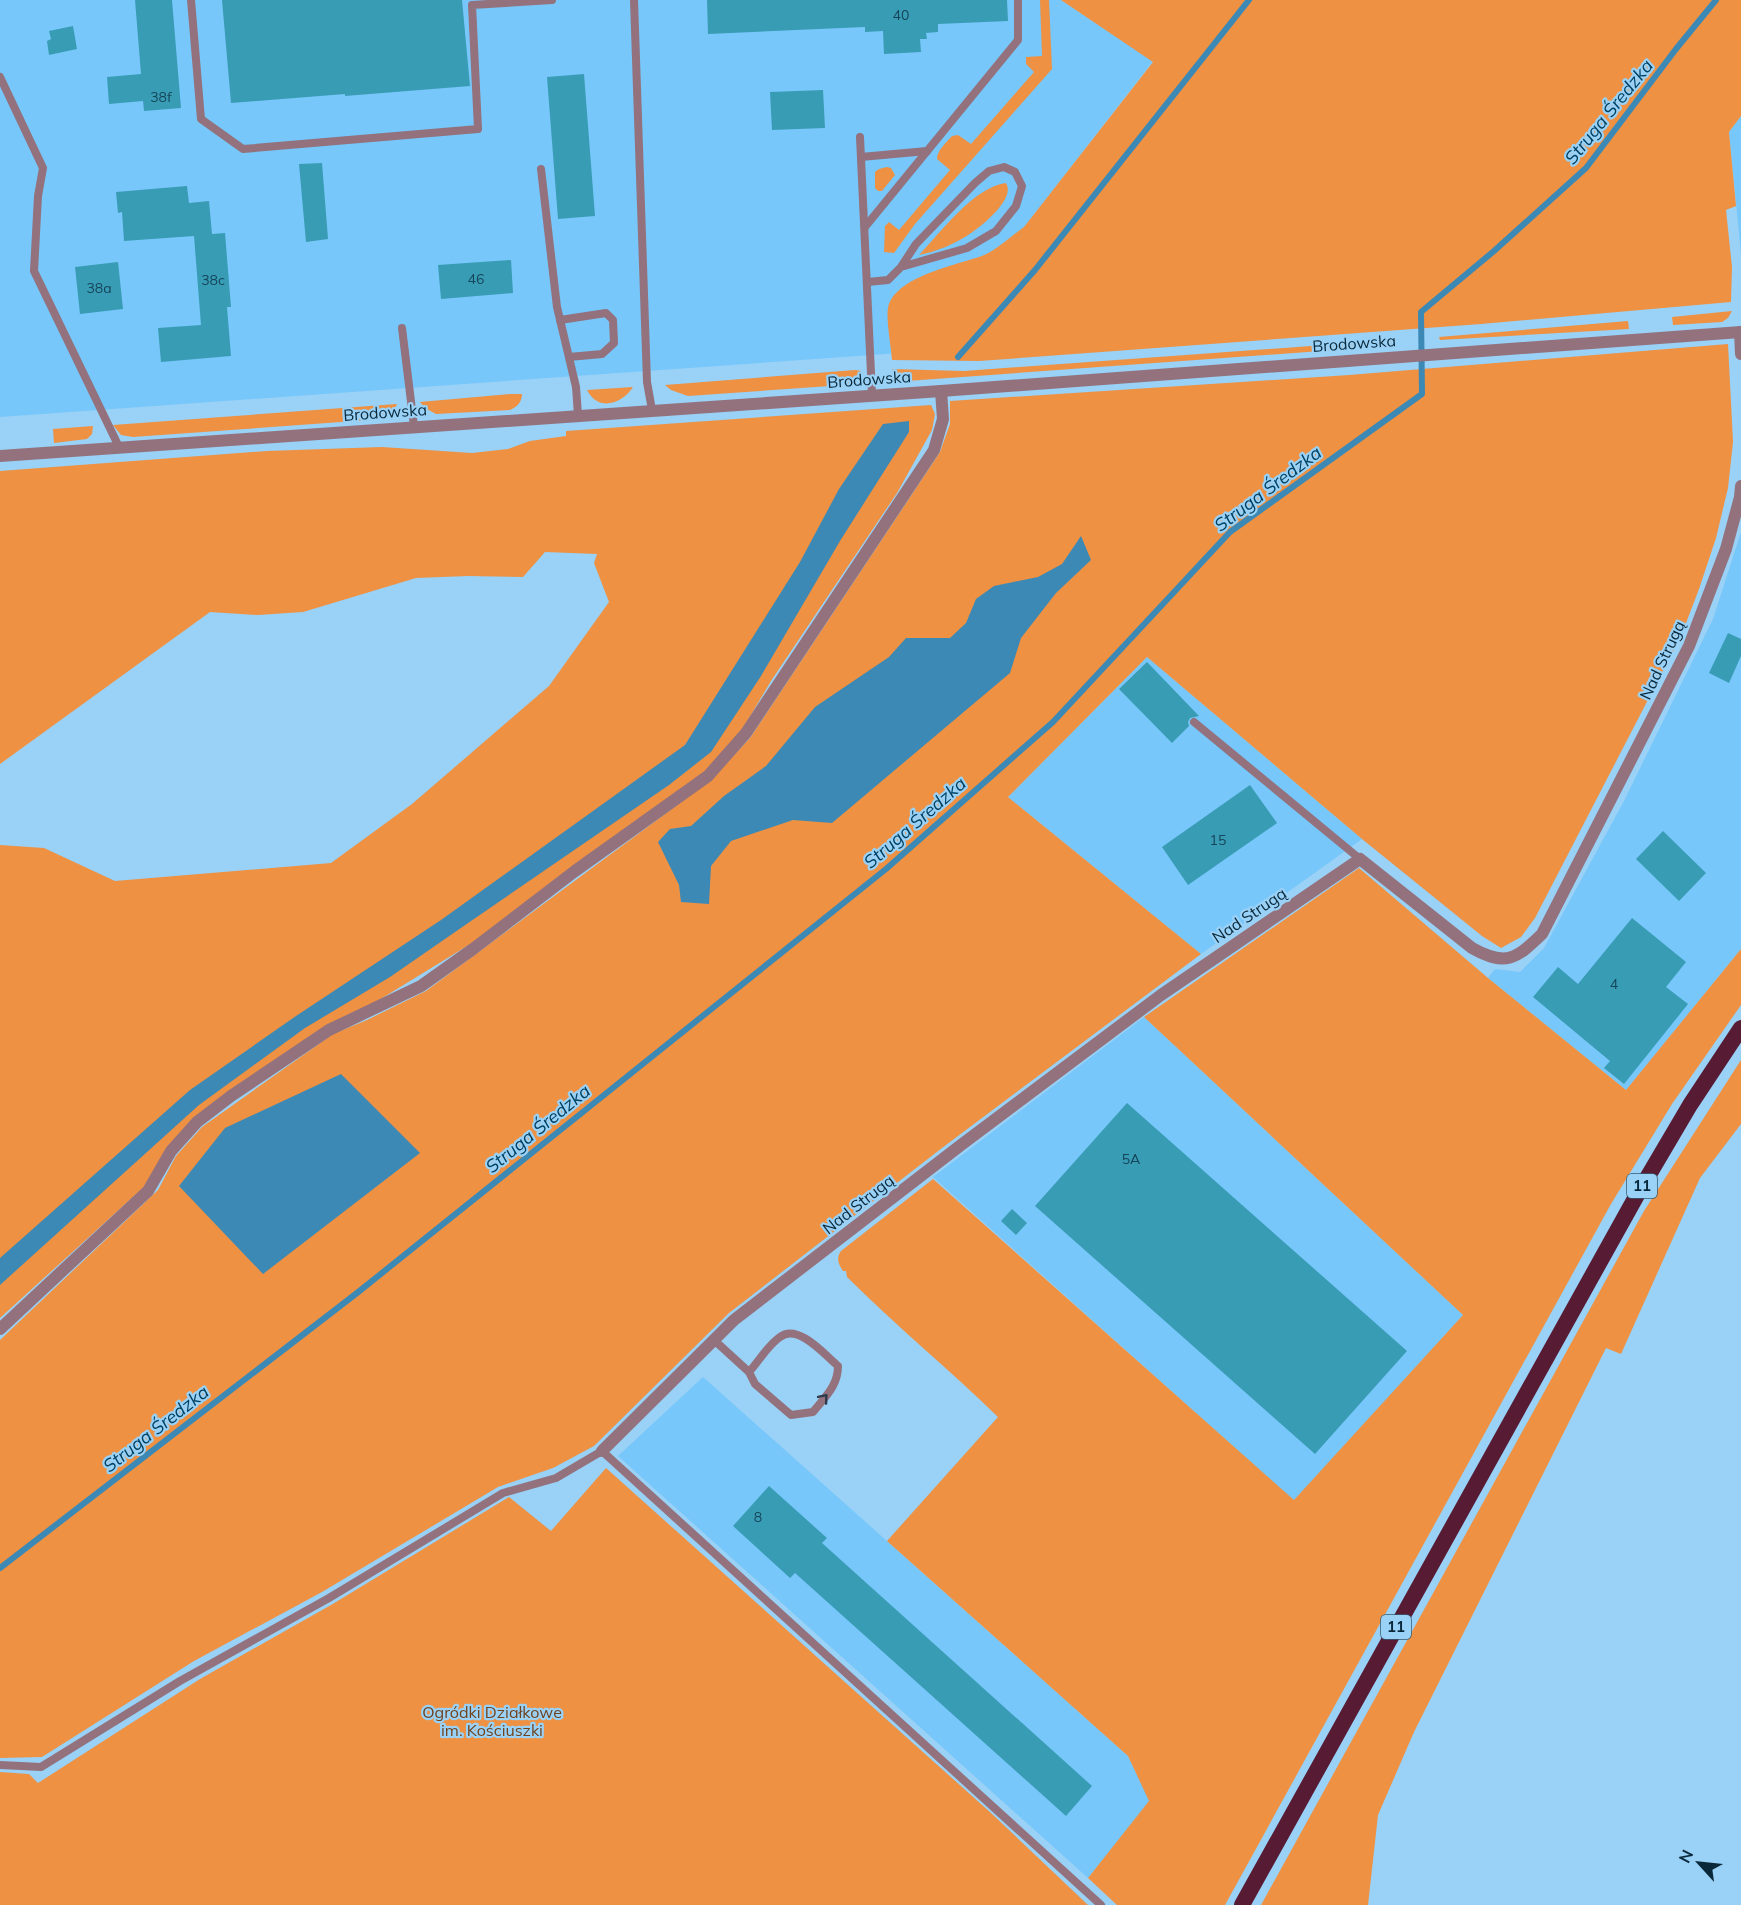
<svg xmlns="http://www.w3.org/2000/svg" width="1741" height="1905" viewBox="0 0 1741 1905" font-family="Mulish,sans-serif">
	<style>
		.built { fill: #77c7fa }
		.green { fill: #ee9142 }
		.water { fill: #3c89b6 }
		.lines { fill: none; stroke-linecap: round; stroke-linejoin: round }
		.stream { stroke: #3c89b6; stroke-width: 6 }
		.building { fill: #399cb5 }
		.service { stroke: #93727d; stroke-width: 8 }
		.minor { stroke: #93727d; stroke-width: 12 }
		.tertiary { stroke: #93727d; stroke-width: 12 }
		.trunk { stroke: #571c34; stroke-width: 16 }
		.oneway { stroke: #2c3a4b }
		.labels { text-anchor: middle; stroke-width: 4.5; stroke-linejoin: round; paint-order: stroke }
		.number-label { font-size: 14px; fill: #154559 }
		.shield { fill: #9ad1f6; stroke: #345b72; stroke-width: 1.5 }
		.shield-label { font-size: 15px; font-weight: bold; fill: #09283a }
		.street-label { font-size: 16px; fill: #09283a; stroke: #9ad1f6 }
		.park-label { font-size: 16px; fill: #6f431e; stroke: #9ad1f6 }
		.water-label { font-size: 18px; font-style: italic; fill: #004060; stroke: #9ad1f6 }
	</style>
	<rect width="100%" height="100%" fill="#9ad1f6"/>
	<g class="built">
		<path d="M 0,0 L 1061,0 L 1153,61 L 928,351 L 0,417 Z"/>
		<path d="M 1741,116 L 1741,254 L 1729,132 Z"/>
		<path d="M 1741,532 L 1741,949 L 1626,1090 L 1488,978 L 1495,969 L 1520,972 L 1544,948 L 1624,801 L 1713,619 Z"/>
		<path d="M 1147,657 L 1362,839 L 1201,954 L 1008,797 Z"/>
		<path d="M 1144,1017 L 1463,1315 L 1294,1501 L 933,1177 Z"/>
		<path d="M 703,1377 L 1128,1756 L 1150,1801 L 1088,1878 L 618,1456 Z"/>
	</g>
	<g class="green">
		<path d="M 1040,0 L 1049,0 L 1052,69 L 915,224 L 894,253 L 884,252 L 885,226 L 889,222 L 899,230 L 950,170 L 937,159 C 937,150 947,142 952,136 L 958,135 L 971,144 L 1034,72 L 1026,64 L 1026,57 L 1042,56 Z"/>
		<path d="M 1061,0 L 1741,0 L 1741,116 L 1729,132 L 1736,206 L 1726,210 L 1732,267 L 1731,302 L 1481,324 L 979,361 L 892,360 C 891,346 886,320 888,308 C 894,277 956,265 982,256 C 998,249 1010,237 1024,227 L 1153,62 Z"/>
		<path d="M 887,167 L 891,168 L 895,175 L 882,191 L 878,191 L 875,188 L 875,172 L 879,169 Z"/>
		<path d="M 1006,183 C 1016,198 983,225 971,233 C 957,243 936,252 919,255 C 941,232 974,187 1006,183 Z"/>
		<path d="M 1732,311 L 1728,318 L 1722,322 L 1673,325 L 1672,317 Z"/>
		<path d="M 1628,321 L 1629,329 L 1440,340 L 1439,337 Z"/>
		<path d="M 1393,340 L 1393,343 L 1376,347 L 907,381 L 898,378 L 892,369 L 964,371 Z"/>
		<path d="M 1728,344 L 1733,442 L 1728,488 L 1716,538 L 1699,589 L 1681,636 L 1535,918 L 1521,937 L 1501,948 L 1482,936 L 1362,839 L 1147,657 L 1008,797 L 1201,954 L 942,1148 L 729,1313 L 594,1446 L 553,1468 L 498,1487 L 322,1592 L 194,1661 L 42,1757 L 0,1758 L 0,1340 L 158,1190 L 176,1156 L 202,1127 L 333,1034 L 367,1020 L 426,991 L 711,780 L 750,738 L 940,452 L 950,424 L 950,401 L 1349,375 Z"/>
		<path d="M 855,370 L 861,371 C 858,380 853,383 844,385 L 688,396 L 671,390 L 665,385 Z"/>
		<path d="M 633,387 C 622,404 598,412 587,390 Z"/>
		<path d="M 510,394 L 522,394 C 522,402 517,407 510,410 L 436,414 L 425,408 L 420,402 Z"/>
		<path d="M 397,404 C 391,417 382,419 369,420 L 133,437 L 121,435 L 113,425 Z"/>
		<path d="M 931,405 L 935,414 L 932,430 L 897,493 L 771,681 L 742,730 L 707,770 L 472,943 L 229,1092 L 144,1187 L 0,1318 L 0,845 L 44,848 L 115,881 L 331,863 L 412,804 L 549,686 L 609,602 L 594,563 L 597,554 L 545,552 L 523,577 L 468,576 L 416,578 L 303,612 L 258,615 L 210,612 L 0,764 L 0,471 L 267,451 L 382,447 L 472,453 L 508,449 L 530,441 L 566,436 L 566,431 Z"/>
		<path d="M 93,426 L 92,434 L 87,439 L 54,443 L 53,429 Z"/>
		<path d="M 1359,868 L 1488,978 L 1626,1090 L 1741,949 L 1741,1005 L 1672,1104 L 1611,1204 L 1225,1905 L 1117,1905 L 1088,1878 L 1149,1801 L 1128,1756 L 887,1541 L 998,1417 C 949,1369 896,1326 847,1277 L 846,1271 L 843,1271 C 838,1264 836,1258 841,1251 L 933,1179 L 1294,1500 L 1463,1315 L 1144,1017 Z"/>
		<path d="M 1741,1060 L 1741,1124 L 1700,1178 L 1621,1354 L 1606,1348 L 1414,1732 L 1378,1815 L 1368,1905 L 1261,1905 L 1644,1211 Z"/>
		<path d="M 606,1468 L 991,1813 L 1088,1905 L 0,1905 L 0,1772 L 29,1774 L 38,1783 L 200,1679 L 331,1605 L 509,1497 L 551,1531 Z"/>
	</g>
	<g class="water">
		<path d="M 909,421 L 909,432 L 840,541 L 761,676 L 711,752 L 669,785 L 471,921 L 390,977 L 305,1028 L 199,1105 L 0,1285 L 0,1258 L 190,1090 L 296,1016 L 441,920 L 685,745 L 800,562 L 839,489 L 883,424 Z"/>
		<path d="M 1081,536 L 1091,560 L 1056,593 L 1021,638 L 1010,673 L 832,823 L 793,820 L 731,841 L 711,866 L 709,904 L 681,902 L 679,885 L 658,842 L 670,829 L 691,826 L 724,796 L 766,766 L 815,707 L 889,657 L 906,638 L 950,638 L 966,623 L 976,599 L 994,586 L 1038,577 L 1062,564 Z"/>
		<path d="M 341,1074 L 420,1153 L 263,1274 L 179,1186 L 225,1128 Z"/>
	</g>
	<g class="lines">
		<g class="stream">
			<path d="M 958,357 L 1035,270 L 1249,0"/>
			<path d="M 0,1568 L 357,1293 L 886,869 L 1053,722 L 1230,532 L 1422,394 L 1421,312 L 1494,251 L 1586,168 L 1676,49 L 1716,0"/>
		</g>
	</g>
	<g class="building">
		<path d="M 135,0 L 172,0 L 181,108 L 144,111 L 143,101 L 109,104 L 107,77 L 141,74 Z"/>
		<path d="M 222,0 L 462,0 L 470,86 L 345,96 L 345,94 L 231,103 Z"/>
		<path d="M 707,0 L 1007,0 L 1008,21 L 938,24 L 938,32 L 926,33 L 927,39 L 920,39 L 921,52 L 884,54 L 883,31 L 865,32 L 865,27 L 708,34 Z"/>
		<path d="M 73,26 L 77,49 L 49,55 L 47,41 L 51,39 L 49,31 Z"/>
		<path d="M 584,74 L 595,216 L 558,219 L 547,77 Z"/>
		<path d="M 823,90 L 825,128 L 772,130 L 770,92 Z"/>
		<path d="M 322,163 L 328,239 L 306,242 L 299,164 Z"/>
		<path d="M 187,186 L 189,203 L 209,201 L 212,234 L 225,233 L 231,307 L 227,307 L 231,356 L 161,362 L 158,328 L 201,325 L 194,236 L 124,241 L 122,212 L 118,213 L 116,192 Z"/>
		<path d="M 511,260 L 513,293 L 441,299 L 438,265 Z"/>
		<path d="M 118,262 L 123,309 L 80,314 L 75,267 Z"/>
		<path d="M 1728,633 L 1741,639 L 1741,656 L 1729,683 L 1709,673 Z"/>
		<path d="M 1147,662 L 1199,716 L 1190,718 L 1188,722 L 1189,726 L 1172,743 L 1119,689 Z"/>
		<path d="M 1250,785 L 1277,823 L 1188,885 L 1162,847 Z"/>
		<path d="M 1663,831 L 1706,873 L 1679,901 L 1636,859 Z"/>
		<path d="M 1632,918 L 1686,962 L 1666,987 L 1688,1004 L 1624,1084 L 1604,1068 L 1610,1061 L 1533,997 L 1558,967 L 1578,984 Z"/>
		<path d="M 1127,1103 L 1407,1351 L 1315,1454 L 1035,1206 Z"/>
		<path d="M 1012,1209 L 1027,1223 L 1016,1235 L 1001,1221 Z"/>
		<path d="M 769,1486 L 827,1538 L 822,1543 L 1092,1786 L 1066,1816 L 795,1573 L 790,1578 L 733,1526 Z"/>
	</g>
	<g class="lines">
		<g class="service">
			<path d="M 191,0 L 201,119 L 243,149 L 478,129 L 472,5 L 552,0"/>
			<path d="M 634,0 L 647,382 L 652,410"/>
			<path d="M 0,77 L 43,168 L 38,196 L 34,271 L 119,447"/>
			<path d="M 860,137 L 872,395"/>
			<path d="M 861,157 L 927,151"/>
			<path d="M 541,169 L 557,307 L 576,387 L 578,415"/>
			<path d="M 865,227 L 1018,40 L 1018,0"/>
			<path d="M 868,282 L 888,280 L 901,267 L 967,248 L 996,231 L 1016,206 L 1022,186 L 1015,172 L 1004,167 L 989,171 L 975,183 L 916,244 L 901,267"/>
			<path d="M 560,320 L 606,313 L 613,320 L 614,343 L 602,354 L 569,357"/>
			<path d="M 402,328 L 414,426"/>
			<path d="M 1194,722 L 1360,859"/>
			<path d="M 714,1340 L 749,1372 L 755,1384 L 791,1415 L 813,1412 C 825,1397 838,1386 838,1366 C 825,1355 798,1323 780,1337 C 768,1345 759,1361 749,1372"/>
			<path d="M 0,1765 L 41,1767 L 180,1681 L 329,1598 L 503,1493 L 556,1478 L 602,1451 L 1101,1905"/>
		</g>
		<g class="minor">
			<path d="M 1740,332 L 1741,354"/>
			<path d="M 0,1329 L 148,1191 L 171,1151 L 197,1122 L 231,1096 L 329,1030 L 421,986 L 473,949 L 575,871 L 708,776 L 746,733 L 934,450 L 943,419 L 941,391"/>
			<path d="M 602,1451 L 734,1320 L 961,1145 L 1161,995 L 1360,859 L 1472,948 C 1506,967 1516,959 1542,934 L 1689,646 L 1726,549 L 1740,497 L 1741,486"/>
		</g>
		<path class="tertiary" d="M 0,456 L 941,391 L 1741,332"/>
		<path class="trunk" d="M 1242,1905 L 1637,1195 L 1690,1105 L 1741,1028"/>
	</g>
	<defs><path id="oneway-chevron" d="M-2-3.5L2.5 0L-2 3.5" fill="none" stroke-width="1.6" stroke-linecap="round" stroke-linejoin="round" transform="scale(1.5)"/></defs>
	<use class="oneway" href="#oneway-chevron" transform="translate(824 1398) rotate(-50)"/>
	<g class="labels">
		<g class="number-label">
			<text x="901" y="20">40</text>
			<text x="161" y="102">38f</text>
			<text x="476" y="284">46</text>
			<text x="213" y="285">38c</text>
			<text x="99" y="293">38a</text>
			<text x="1218" y="845">15</text>
			<text x="1614" y="989">4</text>
			<text x="1131" y="1164">5A</text>
			<text x="758" y="1522">8</text>
		</g>
		<g class="shield">
			<rect x="1627" y="1174" width="30" height="24" rx="4.5"/>
			<rect x="1381" y="1615" width="30" height="24" rx="4.5"/>
		</g>
		<g class="shield-label">
			<text x="1642" y="1191">11</text>
			<text x="1396" y="1632">11</text>
		</g>
		<g class="street-label">
			<text transform="translate(1354 343) rotate(-4)" y="6">Brodowska</text>
			<text transform="translate(869 379) rotate(-4)" y="6">Brodowska</text>
			<text transform="translate(385 412) rotate(-4)" y="6">Brodowska</text>
			<text transform="translate(1662 660) rotate(-65)" y="6">Nad Strugą</text>
			<text transform="translate(1249 915) rotate(-34)" y="6">Nad Strugą</text>
			<text transform="translate(858 1204) rotate(-38)" y="6">Nad Strugą</text>
		</g>
		<g class="park-label">
			<text x="492" y="1718">Ogródki Działkowe<tspan x="492" dy="18">im. Kościuszki</tspan></text>
		</g>
		<g class="water-label">
			<text transform="translate(1609 112) rotate(-51)" y="6">Struga Średzka</text>
			<text transform="translate(1268 489) rotate(-37)" y="6">Struga Średzka</text>
			<text transform="translate(915 823) rotate(-41)" y="6">Struga Średzka</text>
			<text transform="translate(538 1129) rotate(-39)" y="6">Struga Średzka</text>
			<text transform="translate(156 1429) rotate(-38)" y="6">Struga Średzka</text>
		</g>
	</g>
	<g transform="translate(1699 1863) rotate(297)" stroke="#9ad1f6" stroke-width="4.5" paint-order="stroke">
	<path d="M0-4.5L10 22L0 15L-10 22Z" fill="#09283a"/>
	<text y="-9" font-size="16" font-weight="bold" text-anchor="middle" fill="#09283a">N</text>
	</g>
</svg>
